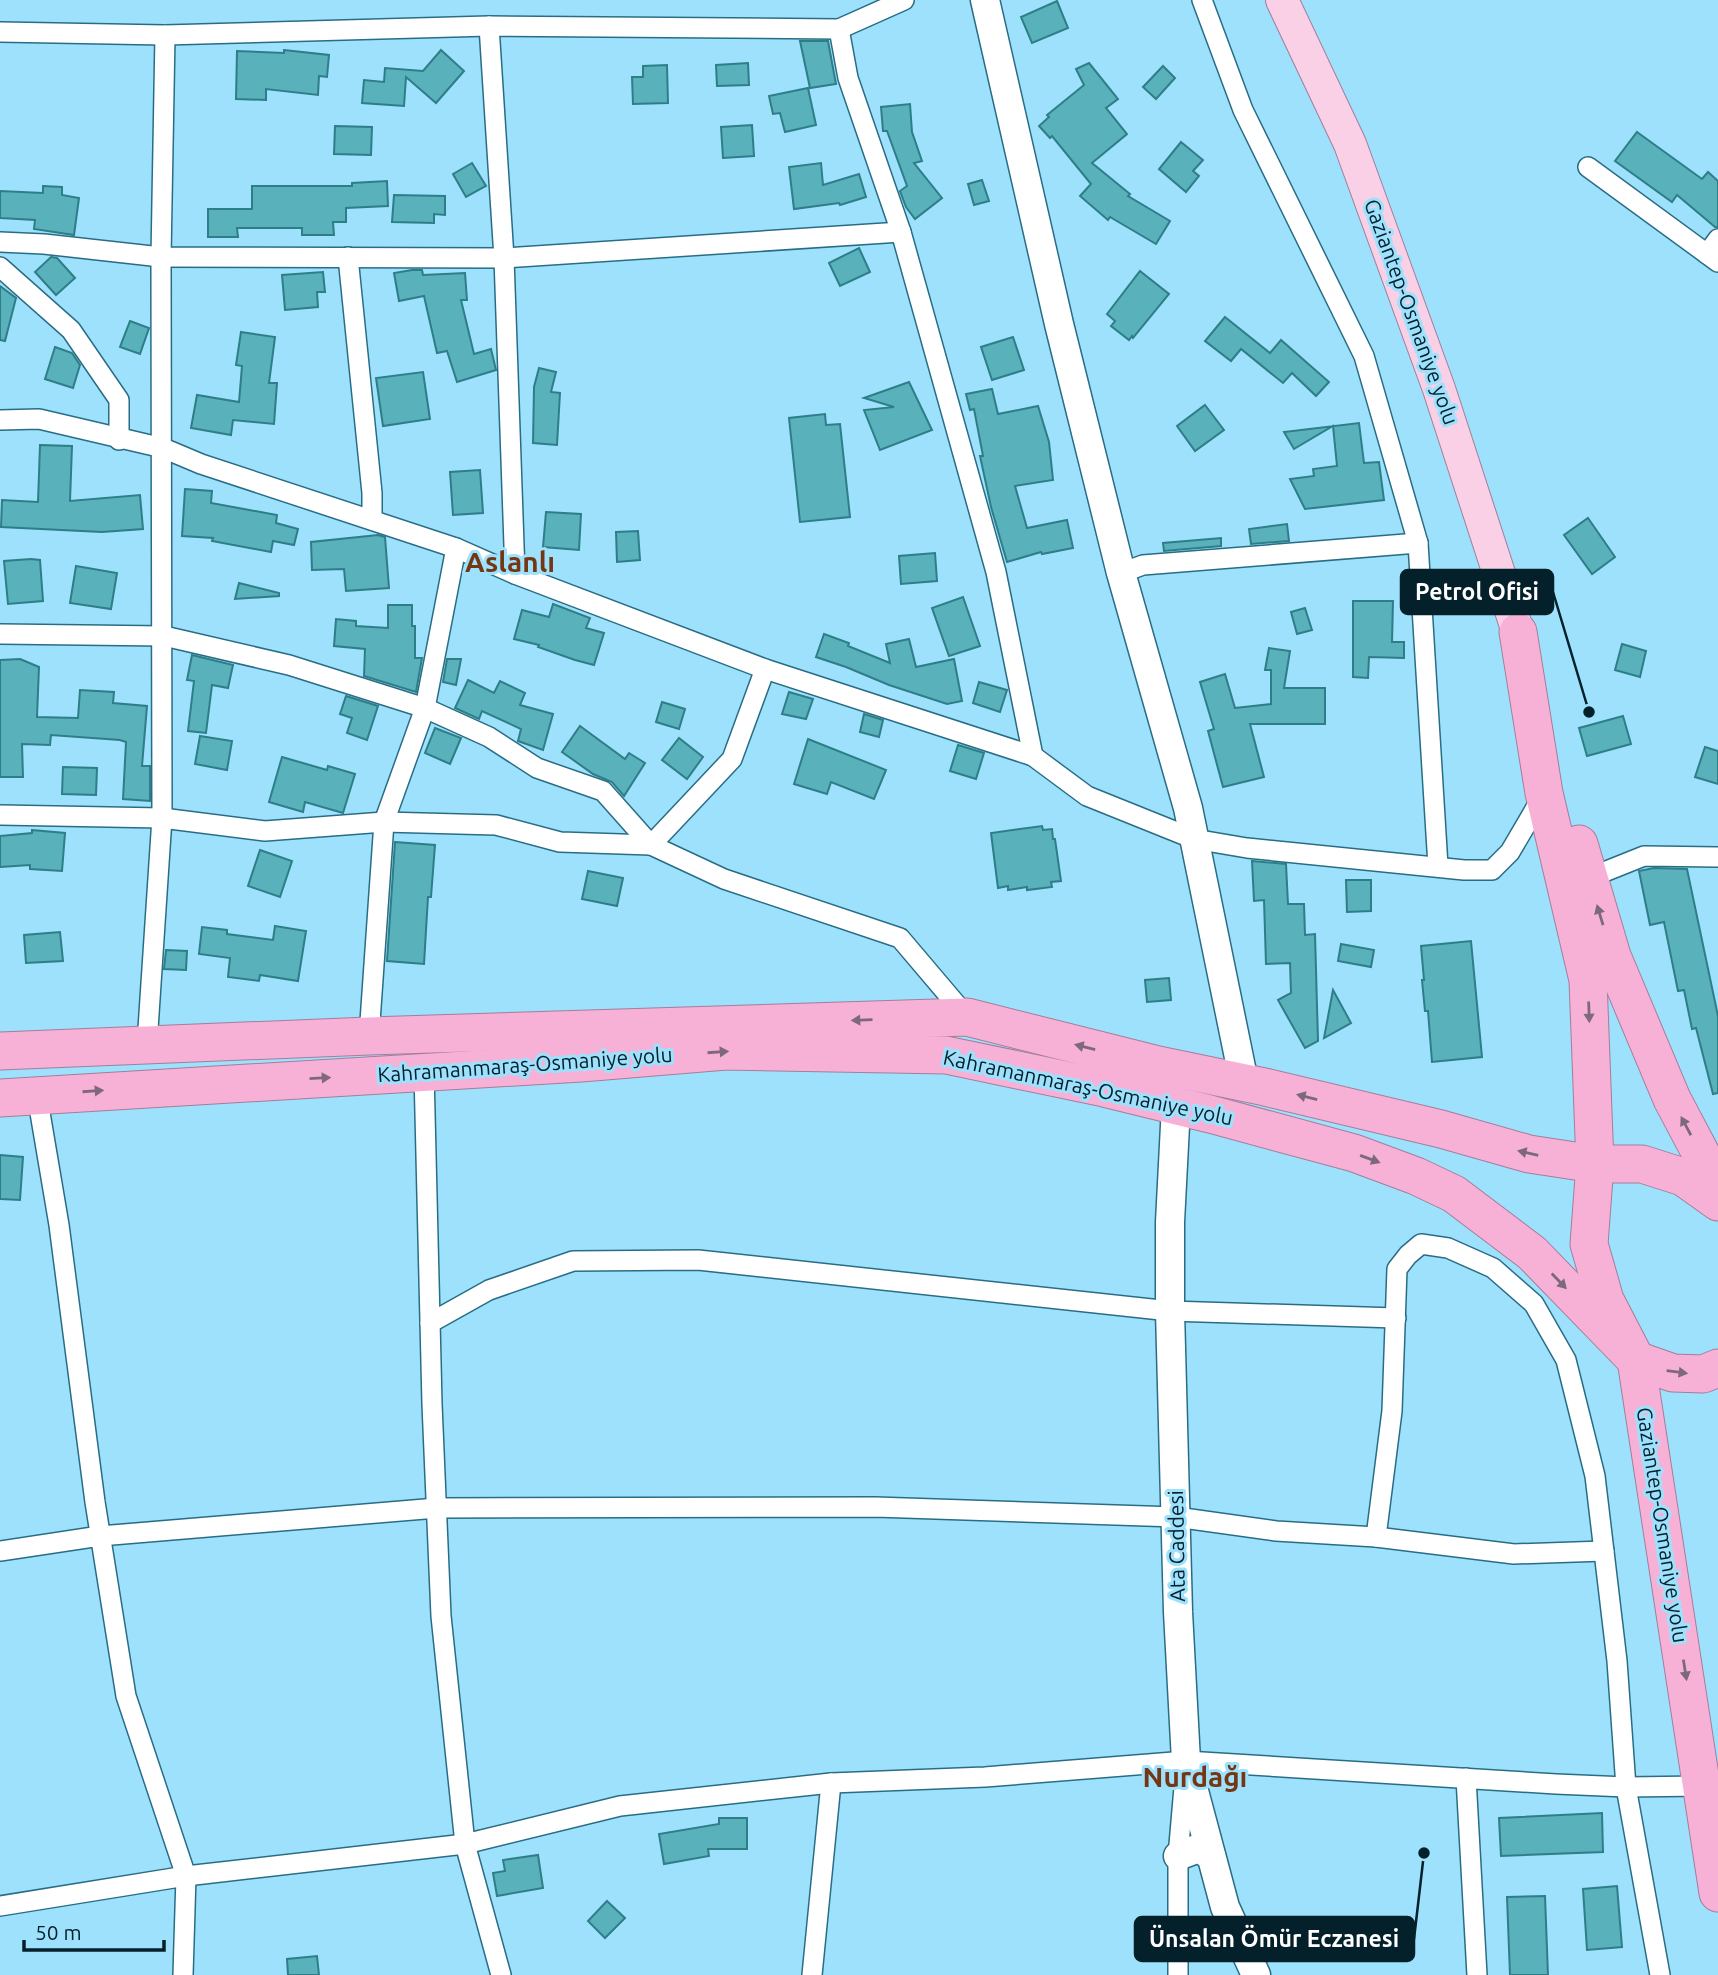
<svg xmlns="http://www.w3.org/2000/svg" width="1718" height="1975" viewBox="0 0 1718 1975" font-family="Ubuntu,sans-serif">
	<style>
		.building { fill: #59b1bc; stroke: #2e7e87; stroke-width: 2 }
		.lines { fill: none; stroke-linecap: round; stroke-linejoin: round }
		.street-casing { stroke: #296d85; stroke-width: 22 }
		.secondary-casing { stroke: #296d85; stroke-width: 31 }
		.primary-casing { stroke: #a27e9a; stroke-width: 34 }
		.highway-casing { stroke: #a27e9a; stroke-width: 39 }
		.street { stroke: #fff; stroke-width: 19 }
		.secondary { stroke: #fff; stroke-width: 28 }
		.primary { stroke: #fad0e7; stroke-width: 32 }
		.highway { stroke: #f7b1d7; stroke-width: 37 }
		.oneway { fill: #7e6880 }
		.labels { text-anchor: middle; stroke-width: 6; stroke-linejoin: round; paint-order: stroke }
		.street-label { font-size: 21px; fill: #04202a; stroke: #9ee1fd }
		.district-label { font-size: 28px; font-weight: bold; fill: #753613; stroke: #9ee1fd }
		.leader { fill: none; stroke: #04202a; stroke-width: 2.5 }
		.callout-dot { fill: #04202a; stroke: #9ee1fd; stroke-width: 2.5 }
		.callout { fill: #04202a; stroke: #04202a; stroke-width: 2.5 }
		.callout-label { font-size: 23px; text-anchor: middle; font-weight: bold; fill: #fff }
	</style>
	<rect width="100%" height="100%" fill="#9ee1fd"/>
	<g class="building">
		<path d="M 1057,1 L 1068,28 L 1032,43 L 1021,17 Z"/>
		<path d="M 800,41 L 828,41 L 836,84 L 810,88 Z"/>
		<path d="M 284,50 L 329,55 L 327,77 L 319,76 L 318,95 L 266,89 L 266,100 L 236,99 L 237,51 L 284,53 Z"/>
		<path d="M 441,50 L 464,71 L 436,103 L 406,77 L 404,106 L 362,103 L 364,80 L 384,82 L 385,68 L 423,71 Z"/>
		<path d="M 748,63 L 749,85 L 717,86 L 716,65 Z"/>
		<path d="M 1089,63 L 1118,99 L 1106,108 L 1127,134 L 1092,163 L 1130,194 L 1128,196 L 1170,221 L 1156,244 L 1110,217 L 1108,220 L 1080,196 L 1091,184 L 1052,136 L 1050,138 L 1039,126 L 1049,117 L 1047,115 L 1084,85 L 1076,69 Z"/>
		<path d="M 667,65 L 668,103 L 633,104 L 632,77 L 643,77 L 643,66 Z"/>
		<path d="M 1163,66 L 1175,78 L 1156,99 L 1143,87 Z"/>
		<path d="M 808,88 L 816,125 L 785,132 L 780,113 L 773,114 L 769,96 Z"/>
		<path d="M 910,104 L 912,132 L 922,161 L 914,163 L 942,198 L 915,219 L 906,207 L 900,191 L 907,186 L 887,131 L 883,131 L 881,107 Z"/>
		<path d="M 752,125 L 754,156 L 723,158 L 721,127 Z"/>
		<path d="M 335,126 L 372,127 L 371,155 L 334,154 Z"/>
		<path d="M 1637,132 L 1702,179 L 1708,172 L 1718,181 L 1718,227 L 1715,227 L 1677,195 L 1672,202 L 1615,161 Z"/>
		<path d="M 1181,142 L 1203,160 L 1193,171 L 1199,176 L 1186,192 L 1159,169 Z"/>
		<path d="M 472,163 L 486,186 L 466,197 L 453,174 Z"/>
		<path d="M 821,163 L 823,185 L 859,174 L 866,197 L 840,205 L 839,203 L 794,209 L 789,167 Z"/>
		<path d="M 982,180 L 989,201 L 974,205 L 968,184 Z"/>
		<path d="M 387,181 L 388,206 L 346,208 L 346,222 L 333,222 L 334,235 L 302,235 L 302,228 L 237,228 L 238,237 L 208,237 L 208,209 L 252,209 L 252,186 L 352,186 L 352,183 Z"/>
		<path d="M 43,186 L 62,187 L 62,195 L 79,198 L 74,235 L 34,229 L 35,220 L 0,218 L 0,191 L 43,193 Z"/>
		<path d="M 394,195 L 445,196 L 445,215 L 434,214 L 434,223 L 392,222 Z"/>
		<path d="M 859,248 L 870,272 L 840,286 L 829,263 Z"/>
		<path d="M 51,257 L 57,258 L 75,278 L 56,295 L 35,272 Z"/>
		<path d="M 412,270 L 422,270 L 423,275 L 465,273 L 467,300 L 461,300 L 474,354 L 491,349 L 496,370 L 457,382 L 447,351 L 437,353 L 424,296 L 399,301 L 394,273 Z"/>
		<path d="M 1140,271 L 1169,294 L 1133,338 L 1132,336 L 1129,340 L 1111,326 L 1115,321 L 1107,314 Z"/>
		<path d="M 323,272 L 325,292 L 317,292 L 318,307 L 285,310 L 282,275 Z"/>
		<path d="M 0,286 L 16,298 L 5,341 L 0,340 Z"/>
		<path d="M 1225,317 L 1270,353 L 1281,340 L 1329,382 L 1316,396 L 1292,373 L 1283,383 L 1241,349 L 1231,361 L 1205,341 Z"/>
		<path d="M 130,321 L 149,328 L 140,354 L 120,347 Z"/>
		<path d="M 241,332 L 275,337 L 269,383 L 277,383 L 274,424 L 233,420 L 231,435 L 191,428 L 197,395 L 239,402 L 242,366 L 236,365 Z"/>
		<path d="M 1013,337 L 1024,370 L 992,380 L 981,347 Z"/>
		<path d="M 55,347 L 72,353 L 80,365 L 73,388 L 45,379 Z"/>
		<path d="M 539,368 L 556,372 L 551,392 L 560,393 L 557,445 L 533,443 L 534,387 Z"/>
		<path d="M 423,372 L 430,419 L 383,426 L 376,378 Z"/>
		<path d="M 909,382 L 932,430 L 880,450 L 864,410 L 894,407 L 864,398 Z"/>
		<path d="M 992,389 L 998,414 L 1038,406 L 1049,442 L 1053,480 L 1015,486 L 1027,528 L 1067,520 L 1073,548 L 1042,554 L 1041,552 L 1007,562 L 991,507 L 980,456 L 983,456 L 974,409 L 970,410 L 966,394 Z"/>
		<path d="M 1205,405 L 1224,430 L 1195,451 L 1177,426 Z"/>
		<path d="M 825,414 L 826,425 L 840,424 L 850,517 L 800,522 L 789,418 Z"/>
		<path d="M 1359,423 L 1364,463 L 1379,462 L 1384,500 L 1305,509 L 1290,479 L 1314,476 L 1313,469 L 1337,466 L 1333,426 L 1294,449 L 1284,432 Z"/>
		<path d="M 40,445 L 72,446 L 70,501 L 140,495 L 143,529 L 102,532 L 1,527 L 2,500 L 38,502 Z"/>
		<path d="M 480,470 L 483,513 L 453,515 L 450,472 Z"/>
		<path d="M 185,489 L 212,491 L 211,503 L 277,515 L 276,523 L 298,529 L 294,545 L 273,541 L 271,552 L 212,541 L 213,538 L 182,536 Z"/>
		<path d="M 546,512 L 581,514 L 579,550 L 543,547 Z"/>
		<path d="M 1588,518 L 1615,557 L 1592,574 L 1564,535 Z"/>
		<path d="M 1287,524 L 1289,541 L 1251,544 L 1249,529 Z"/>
		<path d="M 638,531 L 640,560 L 617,562 L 616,532 Z"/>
		<path d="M 378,535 L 385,537 L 389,588 L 346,591 L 344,569 L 312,570 L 311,542 Z"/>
		<path d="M 1221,538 L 1221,546 L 1164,551 L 1163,543 Z"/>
		<path d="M 935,553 L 937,581 L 901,584 L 899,556 Z"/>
		<path d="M 31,559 L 40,560 L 43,601 L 8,604 L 4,561 Z"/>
		<path d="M 76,566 L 117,573 L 111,609 L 70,603 Z"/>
		<path d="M 239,583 L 279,593 L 279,596 L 235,599 Z"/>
		<path d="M 963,597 L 980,646 L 949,656 L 932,608 Z"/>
		<path d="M 1353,601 L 1393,601 L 1392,642 L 1404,642 L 1404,658 L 1369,657 L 1368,678 L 1353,677 Z"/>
		<path d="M 553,604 L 590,618 L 586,628 L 604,633 L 594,665 L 575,660 L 538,647 L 539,645 L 514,639 L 522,610 L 549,617 Z"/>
		<path d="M 388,605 L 412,605 L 412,626 L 415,626 L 415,658 L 422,658 L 416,692 L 364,676 L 365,649 L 334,646 L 336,619 L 356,621 L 356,626 L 388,628 Z"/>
		<path d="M 1305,608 L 1312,630 L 1297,634 L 1291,612 Z"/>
		<path d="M 824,634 L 849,643 L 848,646 L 890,663 L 886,644 L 909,639 L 916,667 L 954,659 L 962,701 L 947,704 L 889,685 L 846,667 L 816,657 Z"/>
		<path d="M 1622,644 L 1646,651 L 1640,677 L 1615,670 Z"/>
		<path d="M 1269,648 L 1290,651 L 1284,688 L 1325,688 L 1325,724 L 1250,724 L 1264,777 L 1223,787 L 1208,731 L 1214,729 L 1200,682 L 1225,674 L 1235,708 L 1271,704 L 1271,670 L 1265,670 Z"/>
		<path d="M 192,655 L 233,665 L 228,688 L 212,685 L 206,733 L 188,731 L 194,681 L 187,680 Z"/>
		<path d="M 20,659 L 39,667 L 37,717 L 78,718 L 80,690 L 114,692 L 113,703 L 147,706 L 142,766 L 150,766 L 150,801 L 123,799 L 126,742 L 120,740 L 51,735 L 50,745 L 22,744 L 23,777 L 0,777 L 0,660 Z"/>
		<path d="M 447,659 L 461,659 L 456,685 L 443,682 Z"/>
		<path d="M 468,680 L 494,693 L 500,681 L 525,693 L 520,705 L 553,714 L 543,750 L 518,741 L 521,729 L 482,711 L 479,719 L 455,708 Z"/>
		<path d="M 979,682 L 1007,690 L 1000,712 L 973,703 Z"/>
		<path d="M 789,692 L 813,699 L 806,719 L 782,714 Z"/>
		<path d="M 346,696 L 378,706 L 367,740 L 347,733 L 352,718 L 340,714 Z"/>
		<path d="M 662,702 L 685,709 L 679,729 L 656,722 Z"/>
		<path d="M 864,714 L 883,720 L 879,737 L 860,732 Z"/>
		<path d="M 1623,716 L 1631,744 L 1587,756 L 1579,728 Z"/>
		<path d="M 580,726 L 625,759 L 629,753 L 645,763 L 624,796 L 612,782 L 593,774 L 562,752 Z"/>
		<path d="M 435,728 L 461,738 L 450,764 L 425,753 Z"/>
		<path d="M 200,736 L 232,741 L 227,770 L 195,764 Z"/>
		<path d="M 679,738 L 703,757 L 687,779 L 662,760 Z"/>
		<path d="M 808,739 L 886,770 L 874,799 L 831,782 L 827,794 L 794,784 Z"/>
		<path d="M 958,745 L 984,753 L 976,779 L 950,771 Z"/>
		<path d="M 1705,747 L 1718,751 L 1718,784 L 1695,777 Z"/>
		<path d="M 282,757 L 327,770 L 328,766 L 355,774 L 343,813 L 305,802 L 303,812 L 269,802 Z"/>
		<path d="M 63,767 L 97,768 L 96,795 L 62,794 Z"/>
		<path d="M 1042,826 L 1043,830 L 1052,829 L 1053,839 L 1055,839 L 1061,881 L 1051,882 L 1052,887 L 1027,890 L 1027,887 L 1008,890 L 1008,886 L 998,888 L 991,833 Z"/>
		<path d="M 32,830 L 65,833 L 62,871 L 30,869 L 30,865 L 0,867 L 0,836 L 32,833 Z"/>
		<path d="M 395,842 L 435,845 L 431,897 L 428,897 L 424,964 L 387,961 Z"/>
		<path d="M 260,850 L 292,861 L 280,897 L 248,886 Z"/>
		<path d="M 1252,861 L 1286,864 L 1288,904 L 1304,904 L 1305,935 L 1315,934 L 1318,1041 L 1305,1048 L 1278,1000 L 1291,993 L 1290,963 L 1266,964 L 1264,900 L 1254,901 Z"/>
		<path d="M 1654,868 L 1687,869 L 1718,1016 L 1718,1093 L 1713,1094 L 1696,1028 L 1692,1029 L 1684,990 L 1678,991 L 1664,922 L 1650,925 L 1639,871 Z"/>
		<path d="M 588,871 L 623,878 L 617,906 L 582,899 Z"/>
		<path d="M 1346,880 L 1371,880 L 1371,911 L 1347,912 Z"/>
		<path d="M 275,926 L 306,931 L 298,981 L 260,975 L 259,981 L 228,977 L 230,958 L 199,954 L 202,927 L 227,930 L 227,934 L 273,940 Z"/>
		<path d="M 60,932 L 63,961 L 26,963 L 24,935 Z"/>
		<path d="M 1471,941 L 1482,1057 L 1432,1062 L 1428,1011 L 1425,1011 L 1422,980 L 1424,980 L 1421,946 Z"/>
		<path d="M 1341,944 L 1374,950 L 1371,967 L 1338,961 Z"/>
		<path d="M 166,950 L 187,951 L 186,970 L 164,969 Z"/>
		<path d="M 1169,978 L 1171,1000 L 1147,1002 L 1145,980 Z"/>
		<path d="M 1333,990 L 1351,1023 L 1324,1038 Z"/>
		<path d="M 0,1155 L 23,1157 L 20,1200 L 0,1199 Z"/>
		<path d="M 1602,1813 L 1603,1852 L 1501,1856 L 1499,1818 Z"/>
		<path d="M 719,1818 L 747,1818 L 747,1849 L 708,1849 L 709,1856 L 664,1864 L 659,1834 L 719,1824 Z"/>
		<path d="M 538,1855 L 543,1888 L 497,1896 L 493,1873 L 505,1871 L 503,1860 Z"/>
		<path d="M 1617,1886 L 1622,1947 L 1587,1950 L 1583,1889 Z"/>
		<path d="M 1545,1896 L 1548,1975 L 1510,1975 L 1507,1897 Z"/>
		<path d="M 607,1901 L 625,1918 L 605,1938 L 588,1921 Z"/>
		<path d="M 317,1956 L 319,1975 L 288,1975 L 287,1959 Z"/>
	</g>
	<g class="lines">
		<defs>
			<g id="street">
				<path d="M 1202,0 L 1243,110 L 1364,356 L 1418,543 L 1438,866"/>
				<path d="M 489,26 L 504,258 L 515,574"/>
				<path d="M 839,29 L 848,78 L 901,232 L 996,572 L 1033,756"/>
				<path d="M 0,32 L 165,35 L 489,26 L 839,29 L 904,0"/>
				<path d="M 1588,167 L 1718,262"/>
				<path d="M 0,242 L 44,244 L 161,257 L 504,258 L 901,232"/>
				<path d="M 1707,254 L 1718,239"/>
				<path d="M 348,257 L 372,493 L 372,520"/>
				<path d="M 0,267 L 71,330 L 119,400 L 119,440"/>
				<path d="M 0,420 L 39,419 L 163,448 L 201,464 L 456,548 L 515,574 L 765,669 L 1033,756 L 1087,796 L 1194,839 L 1247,848 L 1464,870 L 1492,870 L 1510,852 L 1544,794"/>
				<path d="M 1121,573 L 1143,565 L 1418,543"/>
				<path d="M 0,634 L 164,636 L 289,665 L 425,708 L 489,737 L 537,768 L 603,791 L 651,845 L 724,879 L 900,938 L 967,1017"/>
				<path d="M 0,815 L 162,818 L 265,831 L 384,822 L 496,825 L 560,842 L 651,845 L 732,759 L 765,669"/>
				<path d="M 1589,878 L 1644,856 L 1718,857"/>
				<path d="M 369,1036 L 384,822 L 425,708 L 456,548"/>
				<path d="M 147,1044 L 162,818 L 161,257 L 165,35"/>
				<path d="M 424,1072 L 432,1404 L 441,1616 L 465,1844 L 501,1975"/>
				<path d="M 37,1095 L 59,1225 L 95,1502 L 126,1696 L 186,1876 L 183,1975"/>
				<path d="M 430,1323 L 489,1290 L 573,1261 L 698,1260 L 1170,1311 L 1396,1318"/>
				<path d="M 1376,1537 L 1392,1411 L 1397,1269 L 1408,1255 L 1421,1244 L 1448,1248 L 1493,1268 L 1534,1304 L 1566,1360 L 1595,1476 L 1617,1661 L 1626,1787 L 1660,1975"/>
				<path d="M 0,1551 L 100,1536 L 437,1508 L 875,1507 L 1176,1517 L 1276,1531 L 1376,1537 L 1514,1554 L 1604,1551"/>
				<path d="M 1466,1778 L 1477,1975"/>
				<path d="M 0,1906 L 186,1876 L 465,1844 L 620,1806 L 831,1783 L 985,1777 L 1186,1761 L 1556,1784 L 1626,1787 L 1703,1786"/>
				<path d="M 812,1975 L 831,1783"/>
				<path d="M 1178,1975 L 1178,1856 L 1185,1776"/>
			</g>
			<g id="secondary">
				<path d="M 985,0 L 1059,324 L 1121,573 L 1188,808 L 1244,1082"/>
				<path d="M 1176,1106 L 1170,1222 L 1170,1311 L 1178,1612 L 1186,1761 L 1225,1907 L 1256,1975"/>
				<path d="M 1178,1856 L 1199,1848 L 1211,1856"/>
			</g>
			<path id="primary" d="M 1282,0 L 1350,144 L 1439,389 L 1518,632"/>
			<g id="highway">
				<path d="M 1518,632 L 1544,793 L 1588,980 L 1595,1164 L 1589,1244 L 1605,1300 L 1636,1360 L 1718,1893"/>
				<path d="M 1579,844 L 1612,956 L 1672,1099 L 1718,1186"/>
				<path d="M 0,1051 L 369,1036 L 967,1017 L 1154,1064 L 1265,1087 L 1441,1129 L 1529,1154 L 1595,1164 L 1642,1164 L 1683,1177 L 1718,1202"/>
				<path d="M 0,1098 L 581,1063 L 726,1051 L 946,1055 L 1104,1088 L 1210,1114 L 1354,1153 L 1416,1176 L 1454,1194 L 1532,1253 L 1636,1360 L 1673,1373 L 1703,1374 L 1718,1368"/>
			</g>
		</defs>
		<use href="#street" class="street-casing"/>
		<use href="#secondary" class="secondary-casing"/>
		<use href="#primary" class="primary-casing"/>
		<use href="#highway" class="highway-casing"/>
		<use href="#street" class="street"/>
		<use href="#secondary" class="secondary"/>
		<use href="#primary" class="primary"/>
		<use href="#highway" class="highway"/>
	</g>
	<defs><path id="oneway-solid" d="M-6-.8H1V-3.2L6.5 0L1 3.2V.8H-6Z" transform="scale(1.75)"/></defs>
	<g class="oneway">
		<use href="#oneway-solid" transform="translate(1600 915) rotate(-107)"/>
		<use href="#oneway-solid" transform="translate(1589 1012) rotate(88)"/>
		<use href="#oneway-solid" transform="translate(862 1020) rotate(178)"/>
		<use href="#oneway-solid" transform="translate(1085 1047) rotate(-166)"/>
		<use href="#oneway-solid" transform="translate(718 1052) rotate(-4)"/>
		<use href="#oneway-solid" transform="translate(320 1078) rotate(-3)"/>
		<use href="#oneway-solid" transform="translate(93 1091) rotate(-4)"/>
		<use href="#oneway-solid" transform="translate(1307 1097) rotate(-166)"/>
		<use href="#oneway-solid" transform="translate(1686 1126) rotate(-118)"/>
		<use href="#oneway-solid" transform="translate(1528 1153) rotate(-167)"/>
		<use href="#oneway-solid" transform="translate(1370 1159) rotate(20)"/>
		<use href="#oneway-solid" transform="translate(1559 1281) rotate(46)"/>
		<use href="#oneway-solid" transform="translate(1677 1372) rotate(7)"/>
		<use href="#oneway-solid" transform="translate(1685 1670) rotate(81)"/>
	</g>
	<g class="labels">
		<g class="street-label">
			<text transform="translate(1411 312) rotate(70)" y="7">Gaziantep-Osmaniye yolu</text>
			<text transform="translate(525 1065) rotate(-4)" y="7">Kahramanmaraş-Osmaniye yolu</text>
			<text transform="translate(1088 1088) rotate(12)" y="7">Kahramanmaraş-Osmaniye yolu</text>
			<text transform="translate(1662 1525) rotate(81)" y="7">Gaziantep-Osmaniye yolu</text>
			<text transform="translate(1177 1546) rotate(-91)" y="7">Ata Caddesi</text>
		</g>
		<g class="district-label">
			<text x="510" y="572">Aslanlı</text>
			<text x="1195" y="1787">Nurdağı</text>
		</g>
	</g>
	<path class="leader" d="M1589 712L1553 592M1424 1853L1414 1939"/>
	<g class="callout-dot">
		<circle cx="1589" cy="712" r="7"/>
		<circle cx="1424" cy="1853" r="7"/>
	</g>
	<g class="callout">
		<rect x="1401" y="570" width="152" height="44" rx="7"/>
		<rect x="1135" y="1917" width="279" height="44" rx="7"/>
	</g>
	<g class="callout-label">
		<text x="1477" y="600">Petrol Ofisi</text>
		<text x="1274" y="1947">Ünsalan Ömür Eczanesi</text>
	</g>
	<path d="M24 1940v10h140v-10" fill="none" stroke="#04202a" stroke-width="3.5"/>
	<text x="35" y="1940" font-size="21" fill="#04202a" stroke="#9ee1fd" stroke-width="5" paint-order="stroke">50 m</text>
</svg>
